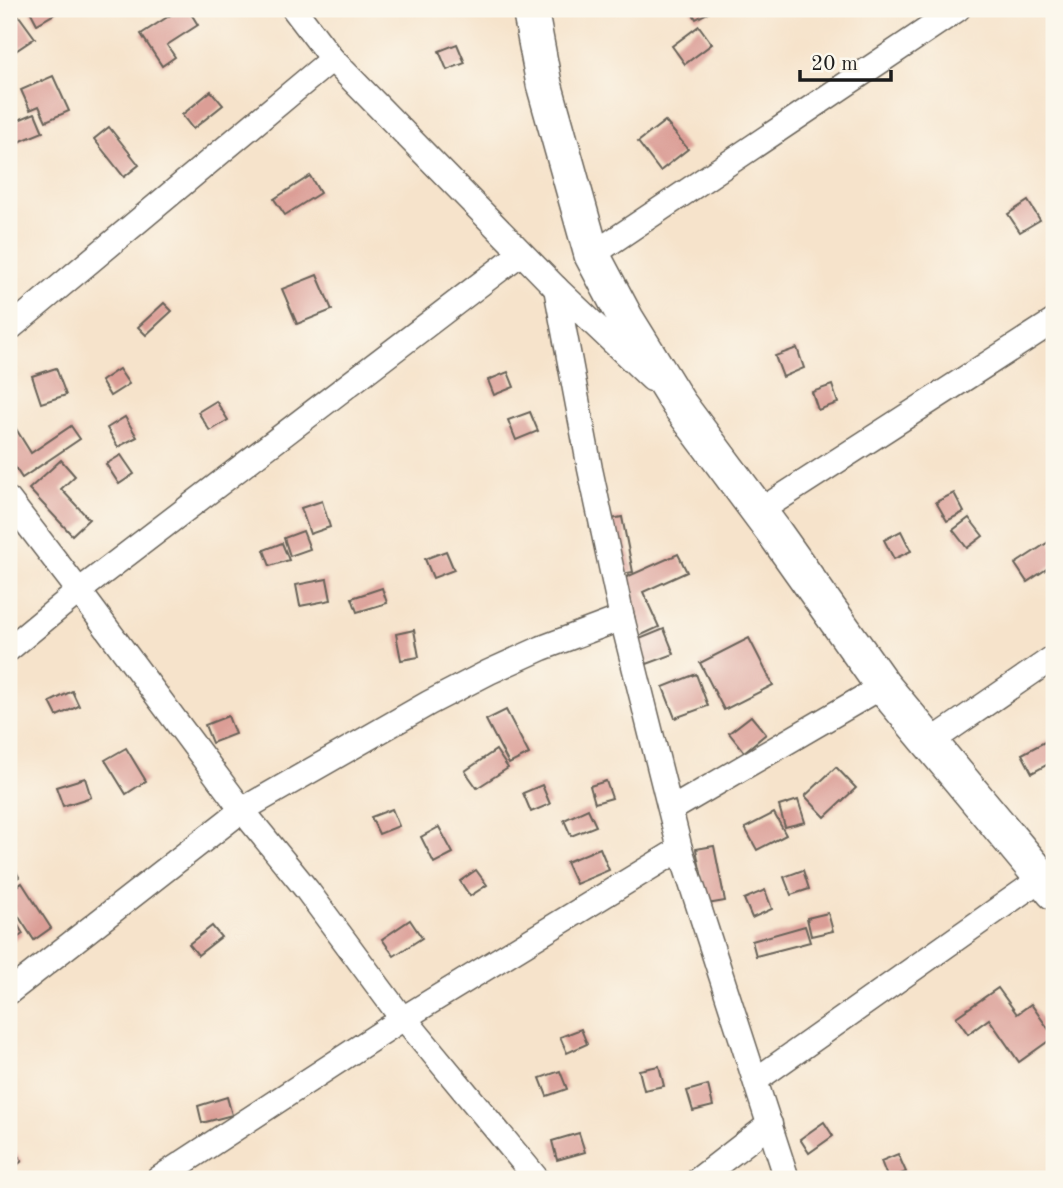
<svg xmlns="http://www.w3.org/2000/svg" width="1063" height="1188" viewBox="0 0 1063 1188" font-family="'Old Standard TT',serif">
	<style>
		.building { fill: #db9e96 }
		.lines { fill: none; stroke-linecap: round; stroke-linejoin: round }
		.minor-casing { stroke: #686259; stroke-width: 27 }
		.secondary-casing { stroke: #686259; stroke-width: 38 }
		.minor { stroke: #fff; stroke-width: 24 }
		.secondary { stroke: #fff; stroke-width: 35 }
	</style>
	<rect width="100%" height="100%" fill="#fbf7ec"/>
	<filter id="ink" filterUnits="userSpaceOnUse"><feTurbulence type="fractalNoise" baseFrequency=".0143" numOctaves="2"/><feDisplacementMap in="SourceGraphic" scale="14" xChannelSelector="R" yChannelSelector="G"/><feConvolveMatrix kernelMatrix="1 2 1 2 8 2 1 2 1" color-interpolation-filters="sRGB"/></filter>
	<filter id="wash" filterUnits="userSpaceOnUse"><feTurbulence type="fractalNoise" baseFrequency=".00686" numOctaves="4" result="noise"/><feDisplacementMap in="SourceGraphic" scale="28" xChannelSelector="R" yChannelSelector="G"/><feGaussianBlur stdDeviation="1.57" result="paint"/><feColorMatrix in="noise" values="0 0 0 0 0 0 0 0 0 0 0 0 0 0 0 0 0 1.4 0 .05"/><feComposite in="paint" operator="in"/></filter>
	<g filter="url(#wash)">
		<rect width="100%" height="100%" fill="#f6e3cb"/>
		<g id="blocks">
			<g class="building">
				<path d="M 29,9 L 54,9 L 56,13 L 37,24 Z"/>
				<path d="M 180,9 L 188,9 L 198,25 L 167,45 L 175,57 L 162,66 L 141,34 Z"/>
				<path d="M 690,9 L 715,9 L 696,19 Z"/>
				<path d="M 19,16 L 35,38 L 11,54 L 9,51 L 9,23 Z"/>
				<path d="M 699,26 L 712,44 L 685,64 L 672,46 Z"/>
				<path d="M 457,44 L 465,63 L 447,70 L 439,51 Z"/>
				<path d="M 53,76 L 69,111 L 46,121 L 39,106 L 30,110 L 21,90 Z"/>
				<path d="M 211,91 L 223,105 L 193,129 L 182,115 Z"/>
				<path d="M 35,113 L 43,132 L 9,146 L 9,124 Z"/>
				<path d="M 665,121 L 688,149 L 660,171 L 638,142 Z"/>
				<path d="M 109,127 L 139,165 L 124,177 L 94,139 Z"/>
				<path d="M 310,176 L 320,193 L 285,215 L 274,199 Z"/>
				<path d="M 1028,201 L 1040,220 L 1020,232 L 1008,214 Z"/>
				<path d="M 317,275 L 332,310 L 297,324 L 282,289 Z"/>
				<path d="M 164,303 L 172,311 L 146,335 L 138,327 Z"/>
				<path d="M 797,348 L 804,368 L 783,377 L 775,356 Z"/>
				<path d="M 56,368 L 66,395 L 41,403 L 32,376 Z"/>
				<path d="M 119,369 L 129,384 L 110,396 L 101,381 Z"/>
				<path d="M 508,372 L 514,387 L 494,395 L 488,380 Z"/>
				<path d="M 832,385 L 838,403 L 818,410 L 812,392 Z"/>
				<path d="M 216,401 L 228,420 L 210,431 L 198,412 Z"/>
				<path d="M 530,412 L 538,431 L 516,440 L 508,420 Z"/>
				<path d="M 125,417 L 137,437 L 118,447 L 107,428 Z"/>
				<path d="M 71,426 L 80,439 L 22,478 L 9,458 L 9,434 L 16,429 L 31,453 Z"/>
				<path d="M 121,455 L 134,474 L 119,484 L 106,464 Z"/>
				<path d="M 61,460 L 75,476 L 61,489 L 89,519 L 72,535 L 29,489 Z"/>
				<path d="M 954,493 L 964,512 L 947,521 L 936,502 Z"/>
				<path d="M 322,501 L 330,527 L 310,534 L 301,508 Z"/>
				<path d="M 622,517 L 633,572 L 611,576 L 601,521 Z"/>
				<path d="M 969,518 L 983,536 L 967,548 L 953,530 Z"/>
				<path d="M 303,531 L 310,549 L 290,556 L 284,538 Z"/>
				<path d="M 901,531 L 911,551 L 894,559 L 884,540 Z"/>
				<path d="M 1050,541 L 1054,549 L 1054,564 L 1027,582 L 1015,564 Z"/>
				<path d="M 282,543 L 289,560 L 270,566 L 264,550 Z"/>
				<path d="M 446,551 L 454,570 L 433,578 L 425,559 Z"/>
				<path d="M 678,554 L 687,572 L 643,592 L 659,627 L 635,638 L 611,584 Z"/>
				<path d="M 327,579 L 331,600 L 300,606 L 296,585 Z"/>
				<path d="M 382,588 L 387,603 L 357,612 L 352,598 Z"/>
				<path d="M 664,629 L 674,654 L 647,664 L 637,640 Z"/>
				<path d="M 414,630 L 419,657 L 401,660 L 396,634 Z"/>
				<path d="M 749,638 L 773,685 L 724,710 L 700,663 Z"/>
				<path d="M 696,674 L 708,706 L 675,718 L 663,687 Z"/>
				<path d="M 72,691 L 79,706 L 57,716 L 50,702 Z"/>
				<path d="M 506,710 L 529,754 L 509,764 L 486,720 Z"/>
				<path d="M 228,716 L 235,734 L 212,743 L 205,725 Z"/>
				<path d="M 751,716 L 766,734 L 744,752 L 729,733 Z"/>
				<path d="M 1054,737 L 1054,761 L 1032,773 L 1022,754 Z"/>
				<path d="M 126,748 L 146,781 L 126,794 L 105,760 Z"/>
				<path d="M 496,750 L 508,768 L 477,788 L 465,771 Z"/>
				<path d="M 836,767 L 856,788 L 825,817 L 805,796 Z"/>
				<path d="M 85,778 L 91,797 L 63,806 L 56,787 Z"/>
				<path d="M 606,781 L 612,798 L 595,803 L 590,786 Z"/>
				<path d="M 542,785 L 550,804 L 531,812 L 523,793 Z"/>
				<path d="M 798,800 L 805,822 L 785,827 L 779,806 Z"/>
				<path d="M 392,809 L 399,826 L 379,834 L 371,817 Z"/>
				<path d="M 588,809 L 596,826 L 571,836 L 564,820 Z"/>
				<path d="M 774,813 L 786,835 L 757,850 L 745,828 Z"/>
				<path d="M 439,827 L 453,853 L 434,863 L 421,837 Z"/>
				<path d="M 714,846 L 725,901 L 707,904 L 696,849 Z"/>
				<path d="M 600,848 L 609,870 L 576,884 L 566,862 Z"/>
				<path d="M 9,859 L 19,877 L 9,883 Z"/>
				<path d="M 476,870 L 487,885 L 470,896 L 460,881 Z"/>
				<path d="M 803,870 L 809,889 L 791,895 L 784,877 Z"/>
				<path d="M 22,883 L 51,928 L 34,940 L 9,902 L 9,892 Z"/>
				<path d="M 765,890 L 772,909 L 752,918 L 744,899 Z"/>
				<path d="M 828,913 L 833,931 L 811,936 L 807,918 Z"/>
				<path d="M 13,917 L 23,934 L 9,943 L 9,920 Z"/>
				<path d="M 410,920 L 422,938 L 394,956 L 382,939 Z"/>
				<path d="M 212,926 L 221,937 L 198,955 L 189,944 Z"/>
				<path d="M 805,926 L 810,942 L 756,956 L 752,941 Z"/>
				<path d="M 998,988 L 1017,1014 L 1031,1004 L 1054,1037 L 1019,1062 L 989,1019 L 968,1034 L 956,1017 Z"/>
				<path d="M 581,1029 L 587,1044 L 567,1053 L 560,1037 Z"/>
				<path d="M 659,1066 L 664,1086 L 644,1090 L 639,1070 Z"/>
				<path d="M 560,1071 L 567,1089 L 547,1096 L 540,1078 Z"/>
				<path d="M 708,1085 L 713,1106 L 693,1111 L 687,1091 Z"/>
				<path d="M 227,1097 L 232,1115 L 202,1123 L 198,1106 Z"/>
				<path d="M 824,1122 L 833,1136 L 809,1153 L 800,1139 Z"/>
				<path d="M 579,1133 L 585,1152 L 557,1160 L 552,1141 Z"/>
				<path d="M 9,1143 L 22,1161 L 9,1171 Z"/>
				<path d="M 898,1154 L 906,1172 L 888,1179 L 881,1161 Z"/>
			</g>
		</g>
	</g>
	<g filter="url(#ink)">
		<use href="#blocks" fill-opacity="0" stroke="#686259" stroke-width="2"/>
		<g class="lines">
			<defs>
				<g id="minor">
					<path d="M 294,9 L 332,59 L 556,288 L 652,379"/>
					<path d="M 592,255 L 958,9"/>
					<path d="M 556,288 L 590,469 L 622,618 L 680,849 L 787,1179"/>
					<path d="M 9,329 L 332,59"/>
					<path d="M 9,500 L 79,591 L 242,810 L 307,890 L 398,1013 L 404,1018 L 537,1179"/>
					<path d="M 758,512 L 1054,321"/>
					<path d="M 9,649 L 79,591 L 521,253"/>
					<path d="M 929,743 L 1054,657"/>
					<path d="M 672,809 L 883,686"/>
					<path d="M 9,992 L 242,810 L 429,703 L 489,672 L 542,648 L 622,618"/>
					<path d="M 756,1080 L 1042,878"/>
					<path d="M 158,1179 L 404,1018 L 680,849"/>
					<path d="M 699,1179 L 770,1124"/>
				</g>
				<path id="secondary" d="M 530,9 L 544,84 L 592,255 L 626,319 L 678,403 L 774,532 L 883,686 L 1054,892"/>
			</defs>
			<use href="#minor" class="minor-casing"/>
			<use href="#secondary" class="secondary-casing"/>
			<use href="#minor" class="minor"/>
			<use href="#secondary" class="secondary"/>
		</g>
	</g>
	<rect width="1063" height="1188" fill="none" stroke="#fbf7ec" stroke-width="35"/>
	<path d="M800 70v10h91v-10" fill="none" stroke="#1c1c1c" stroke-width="3.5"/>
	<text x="811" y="70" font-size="21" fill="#1c1c1c" stroke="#fbf7ec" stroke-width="5" paint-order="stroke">20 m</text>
</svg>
